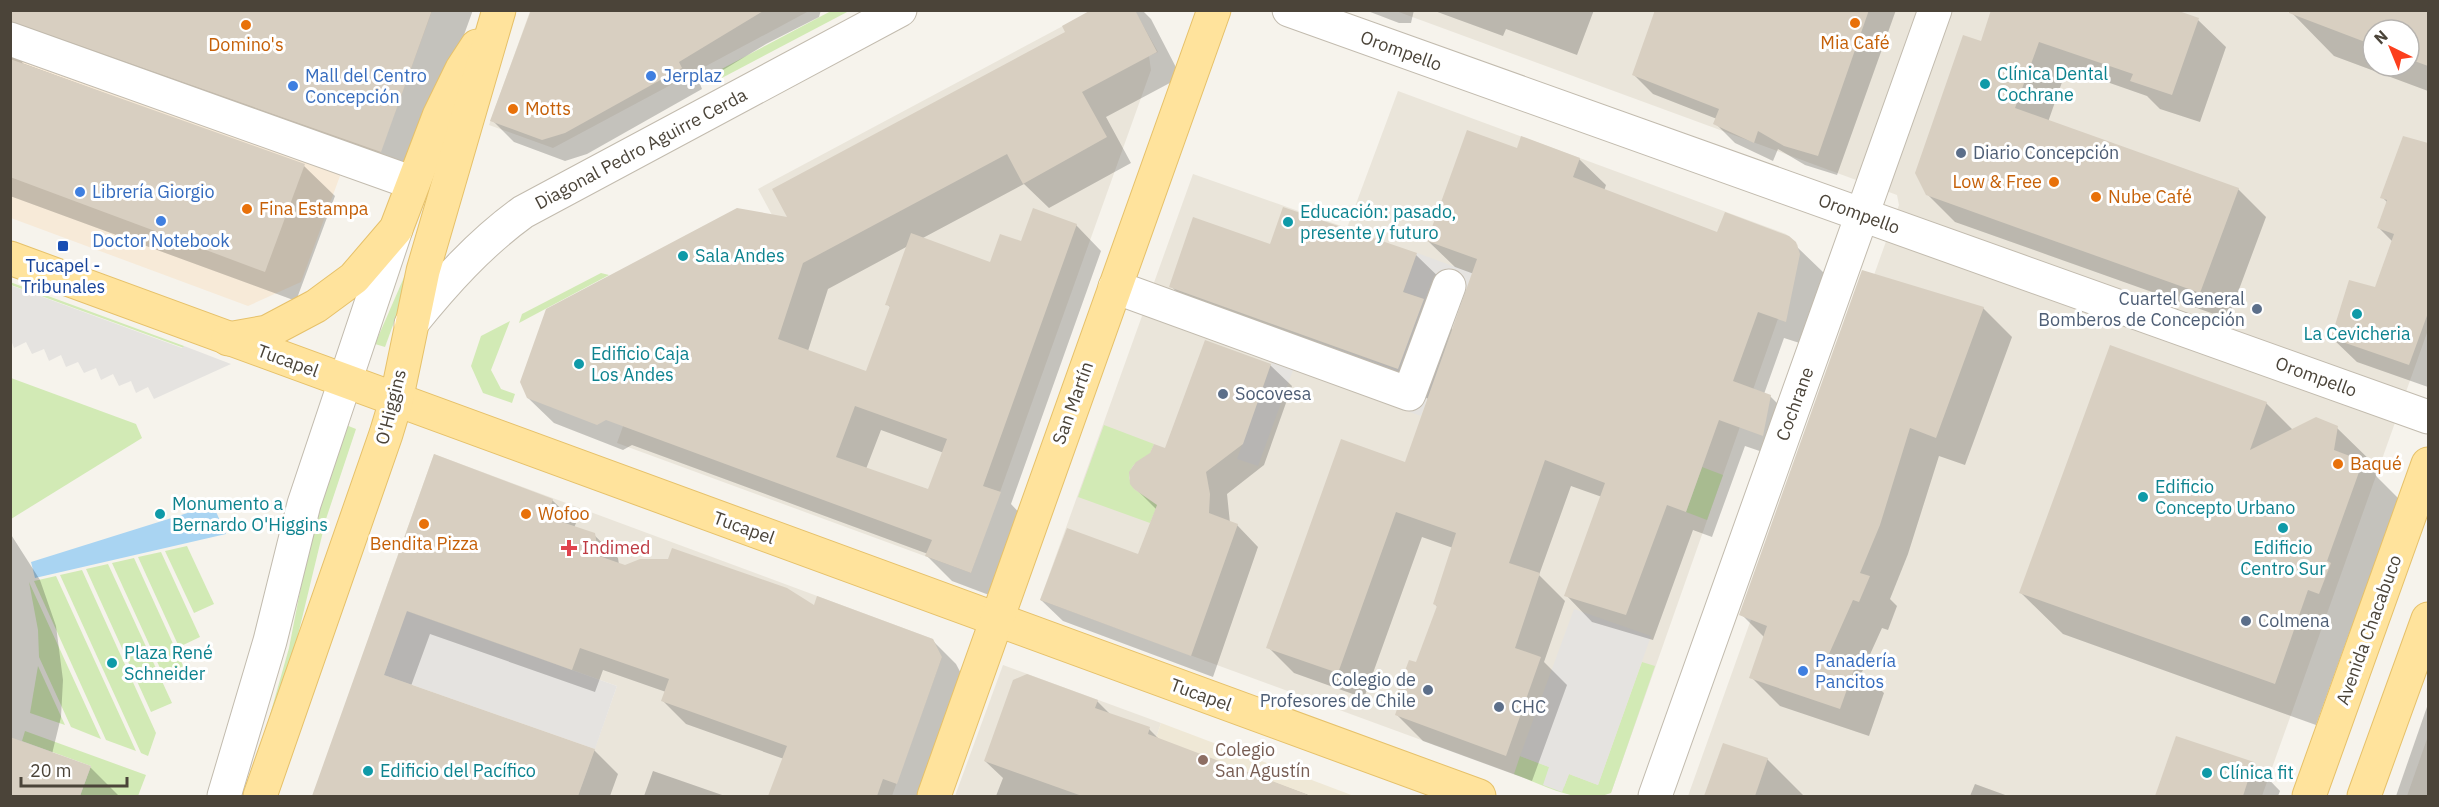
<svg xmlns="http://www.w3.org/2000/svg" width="2439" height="807" viewBox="0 0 2439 807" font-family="'IBM Plex Sans',sans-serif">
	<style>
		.residential { fill: #eae5da; fill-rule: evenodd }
		.commercial { fill: #f7ead8 }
		.education { fill: #efe8d6 }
		.green { fill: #d2eab5 }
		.parking { fill: #e5e3e0 }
		.water { fill: #a9d4f2 }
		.shadow { fill: #0003; fill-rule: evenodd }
		.building { fill: #d8cfc1; fill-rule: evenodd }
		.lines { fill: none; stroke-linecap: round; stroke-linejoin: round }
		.minor-casing { stroke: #c2bbae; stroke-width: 35 }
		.major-casing { stroke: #e6c16a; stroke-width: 35 }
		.minor { stroke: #fff; stroke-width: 33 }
		.major { stroke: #ffe39c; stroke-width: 33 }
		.food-dot { fill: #e8710a; stroke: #fff; stroke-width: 2 }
		.shop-dot { fill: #3f7fe0; stroke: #fff; stroke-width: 2 }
		.culture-dot { fill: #0f9aa8; stroke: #fff; stroke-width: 2 }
		.service-dot { fill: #5c6f8a; stroke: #fff; stroke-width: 2 }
		.transit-dot { fill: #1a4fb4; stroke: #fff; stroke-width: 2 }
		.health-dot { fill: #e0444e; stroke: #fff; stroke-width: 2 }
		.education-dot { fill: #8d6e63; stroke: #fff; stroke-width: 2 }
		.labels { text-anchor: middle; stroke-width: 6; stroke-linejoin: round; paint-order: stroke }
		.food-label { font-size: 18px; fill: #c56008; stroke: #fff; text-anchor: start }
		.street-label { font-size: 18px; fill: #4b4439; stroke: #fff }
		.culture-label { font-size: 18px; fill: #0d838f; stroke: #fff; text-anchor: start }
		.shop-label { font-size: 18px; fill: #366cbe; stroke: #fff; text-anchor: start }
		.service-label { font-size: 18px; fill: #4e5e75; stroke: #fff; text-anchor: start }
		.transit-label { font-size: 18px; fill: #164399; stroke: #fff }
		.health-label { font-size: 18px; fill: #be3a42; stroke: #fff; text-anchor: start }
		.education-label { font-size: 18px; fill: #785e54; stroke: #fff; text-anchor: start }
	</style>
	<rect width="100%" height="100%" fill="#f6f3ec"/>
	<g class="residential">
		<path d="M 530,11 L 809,11 L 553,148 L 489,125 Z"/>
		<path d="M 1091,11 L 1135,11 L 1158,52 L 1149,56 L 1151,70 L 971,573 L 617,443 L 631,404 L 801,269 L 758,189 Z"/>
		<path d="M 1396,11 L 2428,11 L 2428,330 L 2262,796 L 1688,796 L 1899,205 L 1897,195 ZM 2373,30 L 2409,30 L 2409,66 L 2373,66 Z"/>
		<path d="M 1398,91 L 1786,234 L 1798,245 L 1798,262 L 1611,793 L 1574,796 L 1040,600 L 1193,174 L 1347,228 Z"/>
		<path d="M 434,454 L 933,639 L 942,657 L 892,796 L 578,796 L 617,686 L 381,602 Z"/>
		<path d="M 1003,665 L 1161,723 L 1136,796 L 955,796 Z"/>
		<path d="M 2428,736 L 2428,796 L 2407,796 Z"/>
	</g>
	<path class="commercial" d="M 10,11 L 432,11 L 379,156 L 351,146 L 301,282 L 248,306 L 11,218 Z"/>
	<path class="education" d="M 1161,723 L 1354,796 L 1136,796 Z"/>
	<g class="green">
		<path d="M 831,11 L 849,11 L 718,80 L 714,73 Z"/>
		<path d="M 415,252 L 419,254 L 385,347 L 375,344 Z"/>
		<path d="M 601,273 L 609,275 L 519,323 L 522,314 Z"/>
		<path d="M 10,282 L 184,346 L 184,348 L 11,285 Z"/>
		<path d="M 510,321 L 491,370 L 501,389 L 515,394 L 512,403 L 483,393 L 471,366 L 481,336 Z"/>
		<path d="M 11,378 L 136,424 L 142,438 L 11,519 Z"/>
		<path d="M 346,425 L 356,429 L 326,519 L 297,639 L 266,729 L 289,648 L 311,535 Z"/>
		<path d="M 1104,425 L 1154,444 L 1148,458 C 1136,460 1130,466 1129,478 L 1134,489 L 1158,504 L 1150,523 L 1078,497 Z"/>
		<path d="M 1702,467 L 1723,475 L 1707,520 L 1686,512 Z"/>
		<path d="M 187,546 L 214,604 L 194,613 L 165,551 Z"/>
		<path d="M 161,552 L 200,637 L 179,647 L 138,557 Z"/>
		<path d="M 134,558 L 185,670 L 165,679 L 112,563 Z"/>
		<path d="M 108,564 L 172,703 L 151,712 L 86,569 Z"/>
		<path d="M 82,570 L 156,733 L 148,756 L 141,753 L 60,575 Z"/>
		<path d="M 56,576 L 136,751 L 106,740 L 34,581 Z"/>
		<path d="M 29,582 L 101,739 L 71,727 L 39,657 L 38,630 Z"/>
		<path d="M 1642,662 L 1655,666 L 1611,793 C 1579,806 1544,785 1514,774 L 1520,756 L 1549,767 L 1564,787 L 1569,774 L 1598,785 Z"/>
		<path d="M 38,666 L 65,725 L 30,713 Z"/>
		<path d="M 25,731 L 146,775 L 138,796 L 80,796 L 91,766 L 22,741 Z"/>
	</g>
	<g class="parking">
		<path d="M 1417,253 L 1472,273 L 1421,416 L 1293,370 L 1258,466 L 1237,459 L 1272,362 L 1143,315 L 1153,284 L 1397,369 L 1422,298 L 1403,292 Z"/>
		<path d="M 10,285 L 182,348 L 184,346 L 231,364 L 154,399 L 148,387 L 136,393 L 131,381 L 119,386 L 113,374 L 101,380 L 96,368 L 84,373 L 78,362 L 66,367 L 61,355 L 49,361 L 44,349 L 32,354 L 26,342 L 14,348 L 11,340 Z"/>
		<path d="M 381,602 L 617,686 L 595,749 L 384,675 L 395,643 L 370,634 Z"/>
		<path d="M 1574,609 L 1651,636 L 1598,785 L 1569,774 L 1562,792 L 1543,785 L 1549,767 L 1520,756 Z"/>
	</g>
	<path class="water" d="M 213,505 L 226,534 L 35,578 L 31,562 Z"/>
	<g class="shadow">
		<path d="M 10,10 L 473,10 L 411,181 L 28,55 L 22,63 L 304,166 L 335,196 L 296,301 L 10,196 Z"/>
		<path d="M 532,10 L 821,10 L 819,17 L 766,44 L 700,84 L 702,89 L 587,154 L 565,161 L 514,142 L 492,120 Z"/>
		<path d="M 1095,10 L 1142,10 L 1151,19 L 1181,77 L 1106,117 L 1131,163 L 1049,208 L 1024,184 L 921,239 L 991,264 L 1022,243 L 1076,225 L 1101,251 L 1011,504 L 1025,519 L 997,598 L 952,581 L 927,556 L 928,554 L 632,445 L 623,450 L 554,423 L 528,398 L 1067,32 ZM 908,246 L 887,304 L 891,308 L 867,373 L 808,351 L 828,289 ZM 881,430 L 944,453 L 929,490 L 866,469 Z"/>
		<path d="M 1365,10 L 1414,10 L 1411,23 L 1399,23 Z"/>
		<path d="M 1432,10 L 1594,10 L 1577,55 L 1506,29 L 1503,36 Z"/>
		<path d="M 1656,10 L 1896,10 L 1837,175 L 1805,165 L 1778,149 L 1773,161 L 1735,143 L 1715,123 L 1717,119 L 1653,94 L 1634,75 Z"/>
		<path d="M 2293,10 L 2428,10 L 2428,91 L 2334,56 L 2292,13 ZM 2373,30 L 2409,30 L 2409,66 L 2373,66 Z"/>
		<path d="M 2198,20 L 2226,47 L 2200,122 L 2160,109 L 2147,96 L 2067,68 L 2048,122 L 2238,189 L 2266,217 L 2228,319 L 1955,222 L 1927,194 L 1982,43 Z"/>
		<path d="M 2404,138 L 2428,144 L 2428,387 L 2357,362 L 2332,338 L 2376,289 L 2393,242 L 2379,228 L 2388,203 L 2382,197 Z"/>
		<path d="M 1518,150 L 1579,159 L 1606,185 L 1604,191 L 1718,234 L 1797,247 L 1824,273 L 1825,285 L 1812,347 L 1784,338 L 1764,394 L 1770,396 L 1797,423 L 1789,461 L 1745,446 L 1712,537 L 1693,530 L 1653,640 L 1592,622 L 1566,595 L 1602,497 L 1571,486 L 1539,575 L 1565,601 L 1544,662 L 1567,685 L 1532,781 L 1423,741 L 1397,715 L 1401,702 L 1397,698 L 1417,663 L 1438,608 L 1435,604 L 1453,548 L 1422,537 L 1364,698 L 1294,673 L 1268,647 L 1406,464 L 1429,399 L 1201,317 L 1171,286 L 1271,246 L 1416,255 L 1447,285 L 1436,314 L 1453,330 L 1474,274 L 1455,267 L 1428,241 Z"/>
		<path d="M 1983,308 L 2012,337 L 1965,465 L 1939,456 L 1908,554 L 1890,599 L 1897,606 L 1888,630 L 1882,628 L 1862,672 L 1884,693 L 1869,736 L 1780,706 L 1751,677 L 1765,638 L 1741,614 Z"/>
		<path d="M 1270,365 L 1292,386 L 1264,465 L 1227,494 L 1230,523 L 1237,525 L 1258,547 L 1213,677 L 1063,621 L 1041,600 L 1139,556 L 1157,510 L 1135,488 L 1166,450 Z"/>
		<path d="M 2266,403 L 2293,430 L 2337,428 L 2379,469 L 2377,477 L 2404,504 L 2360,634 L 2350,631 L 2316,725 L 2063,634 L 2021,593 Z"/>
		<path d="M 435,456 L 552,500 L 576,523 L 574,528 L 594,535 L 618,558 L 619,565 L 815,607 L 932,640 L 956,664 L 965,681 L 923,796 L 770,796 L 784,759 L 686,724 L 663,701 L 666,692 L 603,670 L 595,692 L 430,634 L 411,686 L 594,750 L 618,774 L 610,796 L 314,796 Z"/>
		<path d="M 10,533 L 40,580 L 56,626 L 63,680 L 61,717 L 52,754 L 90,767 L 119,796 L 10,796 Z"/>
		<path d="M 1097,701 L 1111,715 L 1149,729 L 1161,741 L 1311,796 L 996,796 L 1003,778 L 985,761 Z"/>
		<path d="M 2428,704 L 2428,796 L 2396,796 Z"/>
		<path d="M 2177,738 L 2253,763 L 2280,791 L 2278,796 L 2157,796 Z"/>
		<path d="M 1724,745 L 1767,759 L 1804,796 L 1706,796 Z"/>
		<path d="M 653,771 L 725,796 L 644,796 Z"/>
		<path d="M 1975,784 L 2008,796 L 1970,796 Z"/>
	</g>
	<g class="building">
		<path d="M 10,10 L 432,10 L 381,152 L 10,21 Z"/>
		<path d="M 531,10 L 765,10 L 679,62 L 682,68 L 565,133 L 542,140 L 490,121 Z"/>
		<path d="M 1091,10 L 1135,10 L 1157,52 L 1082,92 L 1107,137 L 1023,184 L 1007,154 L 803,263 L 778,339 L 866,371 L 890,306 L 885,305 L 911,233 L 990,262 L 1000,234 L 1021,241 L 1033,208 L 1077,224 L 983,486 L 1001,492 L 971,573 L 925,556 L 932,540 L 606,420 L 597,425 L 527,398 L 520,382 L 546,309 L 737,208 L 787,217 L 772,189 L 1065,32 L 1062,26 ZM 855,406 L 947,439 L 928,489 L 836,457 Z"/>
		<path d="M 1655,10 L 1869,10 L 1818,156 L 1784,146 L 1758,131 L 1754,143 L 1713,124 L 1719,109 L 1632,75 Z"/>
		<path d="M 1991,10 L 2176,10 L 2199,18 L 2172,95 L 2130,81 L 2133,74 L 2039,42 L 2015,108 L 2239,188 L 2200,293 L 1926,195 L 1915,173 L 1963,35 L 1981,41 Z"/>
		<path d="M 2289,10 L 2428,10 L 2428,66 L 2409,59 L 2409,30 L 2373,30 L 2373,45 L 2289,13 Z"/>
		<path d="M 10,59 L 305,164 L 265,272 L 10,177 Z"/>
		<path d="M 1467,130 L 1517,148 L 1521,136 L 1580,158 L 1573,177 L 1717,232 L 1725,212 L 1789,236 L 1796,242 L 1800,254 L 1786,322 L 1758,312 L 1733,381 L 1771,395 L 1763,436 L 1719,420 L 1686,512 L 1667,505 L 1626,615 L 1564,596 L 1605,483 L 1545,460 L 1509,563 L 1540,573 L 1515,648 L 1541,657 L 1506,756 L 1395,715 L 1400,700 L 1395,698 L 1409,660 L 1416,662 L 1437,606 L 1433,604 L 1456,533 L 1396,512 L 1338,673 L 1266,648 L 1341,439 L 1405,462 L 1477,259 L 1427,241 Z"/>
		<path d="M 2403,136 L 2428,143 L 2428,313 L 2409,365 L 2331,338 L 2349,280 L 2375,287 L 2394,234 L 2377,228 L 2387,200 L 2380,198 Z"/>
		<path d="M 1283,207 L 1417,253 L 1403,292 L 1424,299 L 1398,369 L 1169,287 L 1193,217 L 1270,244 Z"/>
		<path d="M 1862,270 L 1984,307 L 1936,438 L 1910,428 L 1880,525 L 1860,573 L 1870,576 L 1859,602 L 1853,600 L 1829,654 L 1856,664 L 1840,709 L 1749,678 L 1767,626 L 1739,615 Z"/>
		<path d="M 1205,340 L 1271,364 L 1243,444 L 1206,472 L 1210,494 L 1209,513 L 1238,524 L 1191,656 L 1040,600 L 1067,528 L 1138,554 L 1157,505 L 1134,489 L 1130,484 L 1129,472 L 1136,462 L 1150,453 L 1154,444 L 1165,448 Z"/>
		<path d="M 2110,345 L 2267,402 L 2250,450 L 2316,417 L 2338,426 L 2334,450 L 2363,461 L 2327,561 L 2331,563 L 2319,594 L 2308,590 L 2275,684 L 2019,593 Z"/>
		<path d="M 434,454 L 553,499 L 547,517 L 595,533 L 599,556 L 625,565 L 640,559 L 668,559 L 672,548 L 787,588 L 814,605 L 817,596 L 933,639 L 942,657 L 897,784 L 883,779 L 877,796 L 768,796 L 787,746 L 661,701 L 669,679 L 580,648 L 572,670 L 407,611 L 384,675 L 595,749 L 578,796 L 312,796 Z"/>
		<path d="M 1027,674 L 1098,700 L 1095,708 L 1150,727 L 1148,734 L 1306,794 L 1306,796 L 1082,796 L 984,761 L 1013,680 Z"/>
		<path d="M 2176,736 L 2254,762 L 2243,796 L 2155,796 Z"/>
		<path d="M 10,737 L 91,766 L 80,796 L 10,796 Z"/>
		<path d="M 1723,743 L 1768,758 L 1755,796 L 1704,796 Z"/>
	</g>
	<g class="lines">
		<defs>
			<g id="minor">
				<path d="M 1289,10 L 2428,417"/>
				<path d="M 10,39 L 413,183"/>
				<path d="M 1115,287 L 1409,394 L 1449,286"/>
				<path d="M 411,324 C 445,282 479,244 523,212 L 900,10"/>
				<path d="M 224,796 L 270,641 L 304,504 L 396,229"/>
				<path d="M 1655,796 L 1935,10"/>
			</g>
			<g id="major">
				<path d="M 10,258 L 1479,796"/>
				<path d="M 228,339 L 267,332 L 316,306 L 354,278 L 396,229 L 439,116 L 462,69 L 477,46"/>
				<path d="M 260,796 L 386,434 L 396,401 L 423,271 L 499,10"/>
				<path d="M 934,796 L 1214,10"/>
				<path d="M 2309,796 L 2428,464"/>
				<path d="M 2364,796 L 2428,619"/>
			</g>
		</defs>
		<use href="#minor" class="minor-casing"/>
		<use href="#major" class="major-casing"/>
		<use href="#minor" class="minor"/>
		<use href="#major" class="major"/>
	</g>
	<g class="food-dot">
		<circle cx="1855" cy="23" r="6"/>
		<circle cx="246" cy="25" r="6"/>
		<circle cx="513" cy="109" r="6"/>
		<circle cx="2054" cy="182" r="6"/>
		<circle cx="2096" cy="197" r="6"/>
		<circle cx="247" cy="209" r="6"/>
		<circle cx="2338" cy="464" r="6"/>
		<circle cx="526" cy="514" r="6"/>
		<circle cx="424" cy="524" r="6"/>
	</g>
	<g class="shop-dot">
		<circle cx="651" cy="76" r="6"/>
		<circle cx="293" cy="86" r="6"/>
		<circle cx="80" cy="192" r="6"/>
		<circle cx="161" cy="221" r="6"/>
		<circle cx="1803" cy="671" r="6"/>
	</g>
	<g class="culture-dot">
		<circle cx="1985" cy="84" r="6"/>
		<circle cx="1288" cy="222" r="6"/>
		<circle cx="683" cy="256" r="6"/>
		<circle cx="2357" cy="314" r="6"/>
		<circle cx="579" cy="364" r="6"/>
		<circle cx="2143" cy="497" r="6"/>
		<circle cx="160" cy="514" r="6"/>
		<circle cx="2283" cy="528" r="6"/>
		<circle cx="112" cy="663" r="6"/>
		<circle cx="368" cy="771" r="6"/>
		<circle cx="2207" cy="773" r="6"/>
	</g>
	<g class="service-dot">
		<circle cx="1961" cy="153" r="6"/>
		<circle cx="2257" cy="309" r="6"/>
		<circle cx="1223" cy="394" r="6"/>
		<circle cx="2246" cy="621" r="6"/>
		<circle cx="1428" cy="690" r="6"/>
		<circle cx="1499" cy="707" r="6"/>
	</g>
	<rect class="transit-dot" x="57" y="240" width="12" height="12" rx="3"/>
	<path class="health-dot" d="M566 539h6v6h6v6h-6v6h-6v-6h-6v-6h6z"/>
	<circle class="education-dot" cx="1203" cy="760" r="6"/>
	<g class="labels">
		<g class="food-label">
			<text x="1855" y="49" text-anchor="middle">Mia Café</text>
			<text x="246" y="51" text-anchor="middle">Domino's</text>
			<text x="525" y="115">Motts</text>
			<text x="2042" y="188" text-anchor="end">Low &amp; Free</text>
			<text x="2108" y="203">Nube Café</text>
			<text x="259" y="215">Fina Estampa</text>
			<text x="2350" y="470">Baqué</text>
			<text x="538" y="520">Wofoo</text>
			<text x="424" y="550" text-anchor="middle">Bendita Pizza</text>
		</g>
		<g class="street-label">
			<text transform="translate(1401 51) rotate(20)" y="6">Orompello</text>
			<text transform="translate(641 149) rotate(-28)" y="6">Diagonal Pedro Aguirre Cerda</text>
			<text transform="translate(1859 214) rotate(20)" y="6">Orompello</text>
			<text transform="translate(288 361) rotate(20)" y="6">Tucapel</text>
			<text transform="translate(2316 377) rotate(20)" y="6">Orompello</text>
			<text transform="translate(1073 403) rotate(-70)" y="6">San Martín</text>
			<text transform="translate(1795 404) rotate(-70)" y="6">Cochrane</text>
			<text transform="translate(391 407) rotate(-76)" y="6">O'Higgins</text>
			<text transform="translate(744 528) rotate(20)" y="6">Tucapel</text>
			<text transform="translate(2369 630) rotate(-70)" y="6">Avenida Chacabuco</text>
			<text transform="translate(1201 695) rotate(20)" y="6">Tucapel</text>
		</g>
		<g class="culture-label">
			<text x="1997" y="80">Clínica Dental<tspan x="1997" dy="21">Cochrane</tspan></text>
			<text x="1300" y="218">Educación: pasado,<tspan x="1300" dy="21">presente y futuro</tspan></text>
			<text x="695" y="262">Sala Andes</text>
			<text x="2357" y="340" text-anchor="middle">La Cevicheria</text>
			<text x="591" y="360">Edificio Caja<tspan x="591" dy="21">Los Andes</tspan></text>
			<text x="2155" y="493">Edificio<tspan x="2155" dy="21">Concepto Urbano</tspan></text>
			<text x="172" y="510">Monumento a<tspan x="172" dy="21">Bernardo O'Higgins</tspan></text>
			<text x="2283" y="554" text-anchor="middle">Edificio<tspan x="2283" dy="21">Centro Sur</tspan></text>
			<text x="124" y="659">Plaza René<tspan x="124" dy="21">Schneider</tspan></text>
			<text x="380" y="777">Edificio del Pacífico</text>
			<text x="2219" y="779">Clínica fit</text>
		</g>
		<g class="shop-label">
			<text x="305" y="82">Mall del Centro<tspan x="305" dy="21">Concepción</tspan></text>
			<text x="663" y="82">Jerplaz</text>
			<text x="92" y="198">Librería Giorgio</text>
			<text x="161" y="247" text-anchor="middle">Doctor Notebook</text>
			<text x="1815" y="667">Panadería<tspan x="1815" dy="21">Pancitos</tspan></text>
		</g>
		<g class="service-label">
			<text x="1973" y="159">Diario Concepción</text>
			<text x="2245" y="305" text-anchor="end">Cuartel General<tspan x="2245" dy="21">Bomberos de Concepción</tspan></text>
			<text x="1235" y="400">Socovesa</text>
			<text x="2258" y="627">Colmena</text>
			<text x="1416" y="686" text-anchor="end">Colegio de<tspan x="1416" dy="21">Profesores de Chile</tspan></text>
			<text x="1511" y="713">CHC</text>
		</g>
		<g class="transit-label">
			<text x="63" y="272">Tucapel -<tspan x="63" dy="21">Tribunales</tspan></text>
		</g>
		<g class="health-label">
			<text x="582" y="554">Indimed</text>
		</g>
		<g class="education-label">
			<text x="1215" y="756">Colegio<tspan x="1215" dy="21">San Agustín</tspan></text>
		</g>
	</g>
	<rect width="2439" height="807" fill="none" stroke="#4b4439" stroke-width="24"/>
	<g transform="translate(2391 48) rotate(317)"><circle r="28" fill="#ffffff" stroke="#b7b4b0" stroke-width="1.5"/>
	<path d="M0-4.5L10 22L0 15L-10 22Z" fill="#fc3f1d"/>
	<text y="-9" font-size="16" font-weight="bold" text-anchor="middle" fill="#4b4439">N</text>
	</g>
	<path d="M21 777v9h106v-9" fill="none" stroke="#4b4439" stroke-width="3"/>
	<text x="30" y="777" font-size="18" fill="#4b4439" stroke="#ffffff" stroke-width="4.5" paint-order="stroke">20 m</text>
</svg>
